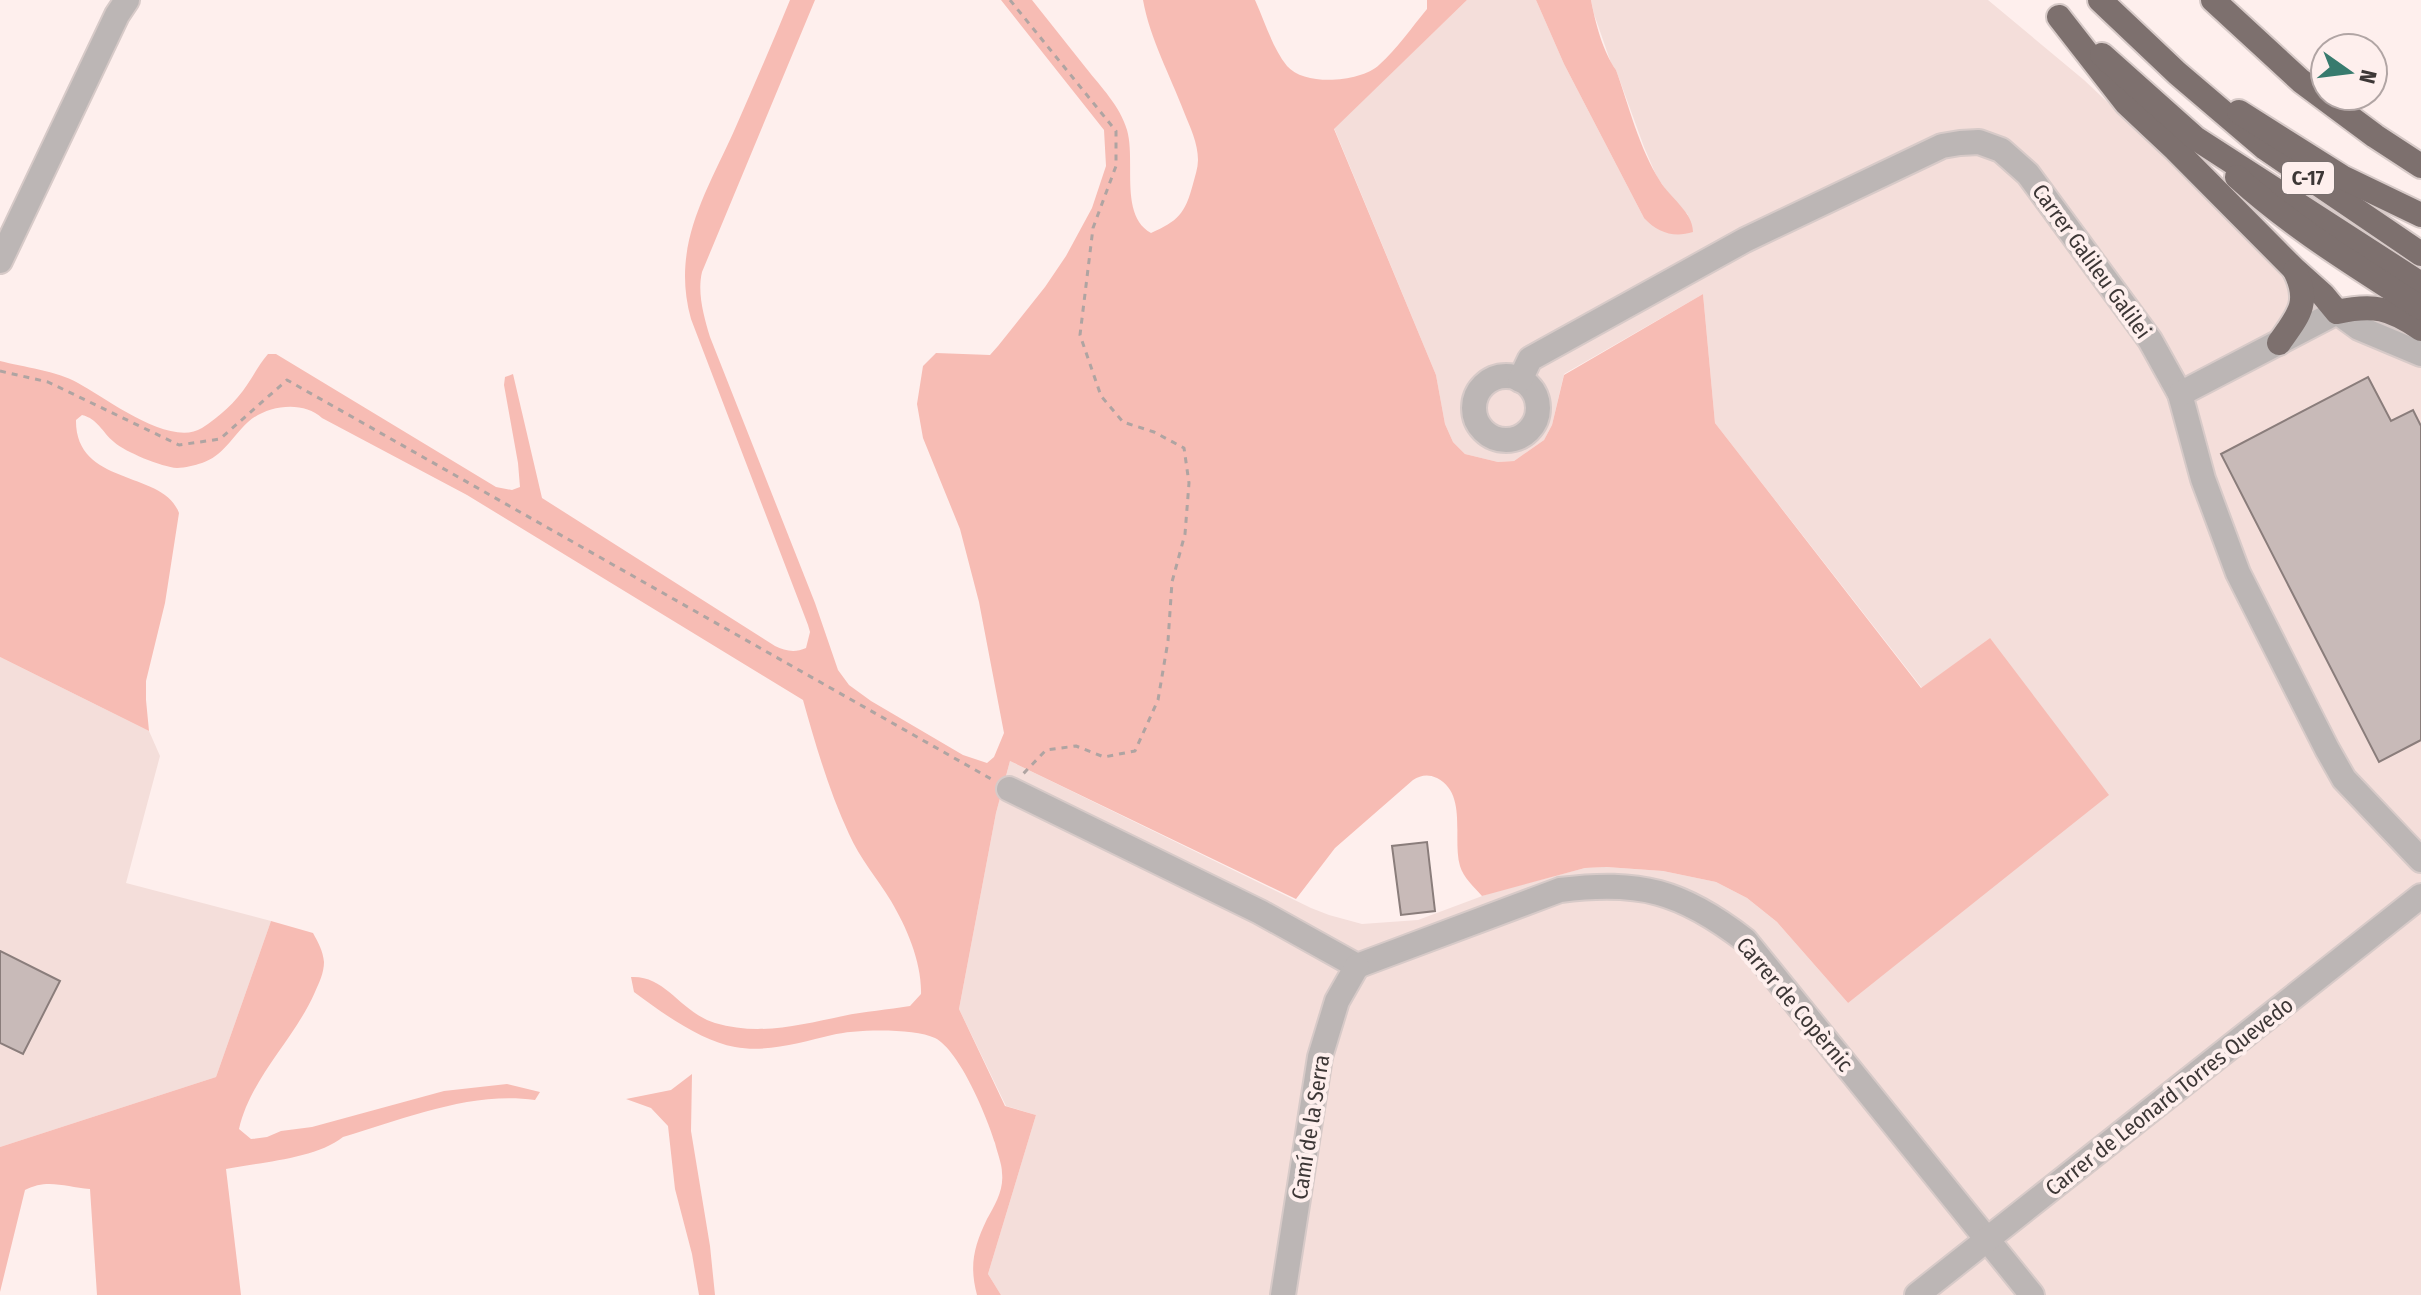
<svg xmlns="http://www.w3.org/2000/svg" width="2421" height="1295" viewBox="0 0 2421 1295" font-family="'Fira Sans Condensed',sans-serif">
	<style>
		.built { fill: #f4deda }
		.green { fill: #f7bcb4 }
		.building { fill: #c8bab8; stroke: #8a7d7b; stroke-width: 2 }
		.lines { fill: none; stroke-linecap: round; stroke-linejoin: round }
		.minor-casing { stroke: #d7cac8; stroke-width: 28 }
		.highway-casing { stroke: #d7cac8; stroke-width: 28 }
		.path { stroke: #afa4a2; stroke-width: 3; stroke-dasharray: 6 6; stroke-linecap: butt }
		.minor { stroke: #bcb6b5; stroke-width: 24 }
		.highway { stroke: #7d706e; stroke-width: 24 }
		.labels { text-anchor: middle; stroke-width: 8; stroke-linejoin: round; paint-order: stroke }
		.shield { fill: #feefed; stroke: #776e6d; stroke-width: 2 }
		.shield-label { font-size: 20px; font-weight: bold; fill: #3d3736 }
		.street-label { font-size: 22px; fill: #3d3736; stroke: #feefed }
	</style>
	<rect width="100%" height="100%" fill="#feefed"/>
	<g class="built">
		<path d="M 1467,0 L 1536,0 L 1564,64 L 1644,218 L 1688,215 L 1668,193 L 1656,175 L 1644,147 L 1616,70 L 1611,63 L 1594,14 L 1591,0 L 1988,0 L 2084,80 L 2277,262 L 2421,345 L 2421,1295 L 1001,1295 L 988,1274 L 1036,1115 L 1006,1106 L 959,1009 L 996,813 L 1010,761 L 1311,908 L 1329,915 L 1362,924 L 1418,920 L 1493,892 L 1585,868 L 1605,867 L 1663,871 L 1716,882 L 1747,898 L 1777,922 L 1848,1003 L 1990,638 L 1922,688 L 1715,423 L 1703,294 L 1564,374 L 1552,425 L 1544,440 L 1514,461 L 1498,462 L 1465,454 L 1453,442 L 1445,424 L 1436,375 L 1334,128 Z"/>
		<path d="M 0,657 L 149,731 L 160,756 L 126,883 L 271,921 L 216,1077 L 0,1147 Z"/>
	</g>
	<g class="green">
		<path d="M 790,0 L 815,0 L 702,272 C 697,293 704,317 710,337 L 815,603 L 838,670 L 849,685 L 871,701 L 963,755 L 987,763 L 994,757 L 1004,733 L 979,602 L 960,529 L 923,438 L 917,404 L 923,366 L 936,353 L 990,355 L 998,346 L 1045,287 L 1066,256 L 1092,208 L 1106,166 L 1104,130 L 1001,0 L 1032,0 C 1050,23 1068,45 1086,68 C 1101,87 1120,106 1127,130 C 1136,161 1119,215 1151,233 C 1178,221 1185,214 1193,184 C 1195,176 1198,168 1198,160 C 1198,143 1190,127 1184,112 C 1170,75 1150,39 1143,0 L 1255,0 C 1265,22 1272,47 1287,66 C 1305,87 1361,82 1379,65 C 1397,49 1412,27 1427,9 L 1427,0 L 1467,0 L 1334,129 L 1436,375 L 1445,424 L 1453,442 L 1465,454 L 1498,462 L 1514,461 L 1544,440 L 1552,425 L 1564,375 L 1703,294 L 1715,423 L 1921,688 L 1990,638 L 2109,795 L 1848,1003 L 1777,922 L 1747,898 L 1716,882 L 1663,871 L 1606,867 L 1585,868 L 1482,896 C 1474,887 1463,877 1460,866 C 1452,839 1468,794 1437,778 C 1428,774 1421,775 1413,780 L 1335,848 L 1296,899 L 1010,761 L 996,813 L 959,1009 L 1005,1106 L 1036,1115 L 988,1274 L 1001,1295 L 977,1295 C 969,1265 974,1246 987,1219 C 995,1205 1004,1190 1002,1173 C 1002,1164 997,1152 995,1143 C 987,1117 960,1051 935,1038 C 914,1028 855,1029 832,1035 C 802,1042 767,1053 735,1047 C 701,1041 662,1013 634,992 L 631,977 C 666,975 680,1012 715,1023 C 759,1036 800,1025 843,1016 C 865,1011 888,1010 910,1006 L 921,994 C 922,963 907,928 891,901 C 877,878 860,859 849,834 C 829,791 816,746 803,700 L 467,495 L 322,418 C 303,400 267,405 248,422 C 232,437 223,456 202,463 C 195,465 185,468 177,468 C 162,467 125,452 114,442 C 102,432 98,419 82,415 L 76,420 C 75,487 164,470 179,513 L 165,603 L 146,681 L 146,700 L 149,731 L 0,657 L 0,361 C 23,367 57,371 78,383 C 106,398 170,448 202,428 C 219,417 236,402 247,385 C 254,375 259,364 268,354 L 276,354 L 496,487 L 512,490 L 520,487 L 518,463 L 504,385 L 505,377 L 513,374 L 542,498 L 775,646 C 785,651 795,653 806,648 L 810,632 L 808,625 L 691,319 C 671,247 705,195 734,131 C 753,88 772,44 790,0 Z"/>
		<path d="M 1536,0 L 1591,0 C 1595,22 1603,52 1616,70 C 1629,106 1639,148 1660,181 C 1670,198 1693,212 1693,232 C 1674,238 1658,233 1644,218 L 1564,64 Z"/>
		<path d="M 271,921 L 313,933 C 318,942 323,951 324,962 C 324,973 319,983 315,992 C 294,1040 251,1077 239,1129 L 251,1139 L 267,1137 L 281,1131 L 312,1127 L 444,1091 L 507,1084 L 540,1092 L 535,1100 C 470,1091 405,1119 343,1137 C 315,1159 261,1162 226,1169 L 241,1295 L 97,1295 L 90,1189 C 66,1187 47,1178 25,1190 L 0,1292 L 0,1147 L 216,1077 Z"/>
		<path d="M 692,1074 L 691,1131 L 710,1246 L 715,1295 L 699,1295 L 692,1254 L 675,1189 L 668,1126 L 651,1108 L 626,1099 L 671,1090 Z"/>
	</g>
	<g class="building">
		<path d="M 2368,377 L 2391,421 L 2413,410 L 2421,426 L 2421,740 L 2379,762 L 2221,454 Z"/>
		<path d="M 1427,842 L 1435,911 L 1401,915 L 1392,846 Z"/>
		<path d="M 0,951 L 60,981 L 23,1054 L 0,1043 Z"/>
	</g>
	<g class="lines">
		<defs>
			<g id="minor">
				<path d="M 0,261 L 117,15 L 127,0"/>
				<circle cx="1506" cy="408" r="32"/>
				<path d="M 1520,380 L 1530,359 L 1745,240 L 1942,146 L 1960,143 L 1979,142 L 2001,150 L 2028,174 L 2150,340 L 2180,394 L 2203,479 L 2238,573 L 2327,749 L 2344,779 L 2421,860"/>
				<path d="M 2180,394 L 2337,312 L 2359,328 L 2421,354"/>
				<path d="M 1009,789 L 1260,912 L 1357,966"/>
				<path d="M 1357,966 L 1560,890 C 1640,880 1681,891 1745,940 L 2032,1295"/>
				<path d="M 1283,1295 L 1320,1057 L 1337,1001 L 1357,966"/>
				<path d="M 1917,1295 L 2421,896"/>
			</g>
			<g id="highway">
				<path d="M 2100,0 L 2177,73 L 2265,148 L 2421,254"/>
				<path d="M 2213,0 L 2301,81 L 2375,136 L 2421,166"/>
				<path d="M 2059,17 L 2126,103 L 2175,149 L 2294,269 L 2323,295 L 2337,312 C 2374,304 2390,308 2421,329"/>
				<path d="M 2102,55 L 2195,138 L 2421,284"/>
				<path d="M 2239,112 L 2342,177 L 2421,215"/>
				<path d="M 2237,177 C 2293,228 2358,267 2421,308"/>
				<path d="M 2279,343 C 2298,316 2311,303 2295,271"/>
			</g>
		</defs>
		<use href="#minor" class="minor-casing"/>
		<use href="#highway" class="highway-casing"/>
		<g class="path">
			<path d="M 1010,0 L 1116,131 L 1116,166 L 1093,228 L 1080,335 L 1101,396 L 1123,422 L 1154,432 L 1184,448 L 1189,483 L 1185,534 L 1172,582 L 1168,641 L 1158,700 L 1135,751 L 1104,757 L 1076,746 L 1046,750 L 1023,774"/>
			<path d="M 0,371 L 48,382 L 179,445 L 220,439 L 287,380 L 993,780"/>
		</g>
		<use href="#minor" class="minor"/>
		<use href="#highway" class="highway"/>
	</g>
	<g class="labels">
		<rect class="shield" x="2282" y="162" width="52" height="32" rx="6"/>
		<g class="shield-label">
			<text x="2308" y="185">C-17</text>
		</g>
		<g class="street-label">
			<text transform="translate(2092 261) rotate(54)" y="8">Carrer Galileu Galilei</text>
			<text transform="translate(1795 1004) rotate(50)" y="8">Carrer de Copèrnic</text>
			<text transform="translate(2169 1096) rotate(-38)" y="8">Carrer de Leonard Torres Quevedo</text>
			<text transform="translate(1310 1127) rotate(-81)" y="8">Camí de la Serra</text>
		</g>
	</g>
	<g transform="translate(2349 72) rotate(104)"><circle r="38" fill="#feefed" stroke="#b1a5a4" stroke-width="2"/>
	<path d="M0-6L14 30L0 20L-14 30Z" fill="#387b6e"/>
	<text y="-12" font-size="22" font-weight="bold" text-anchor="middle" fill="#3d3736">N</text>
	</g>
</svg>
